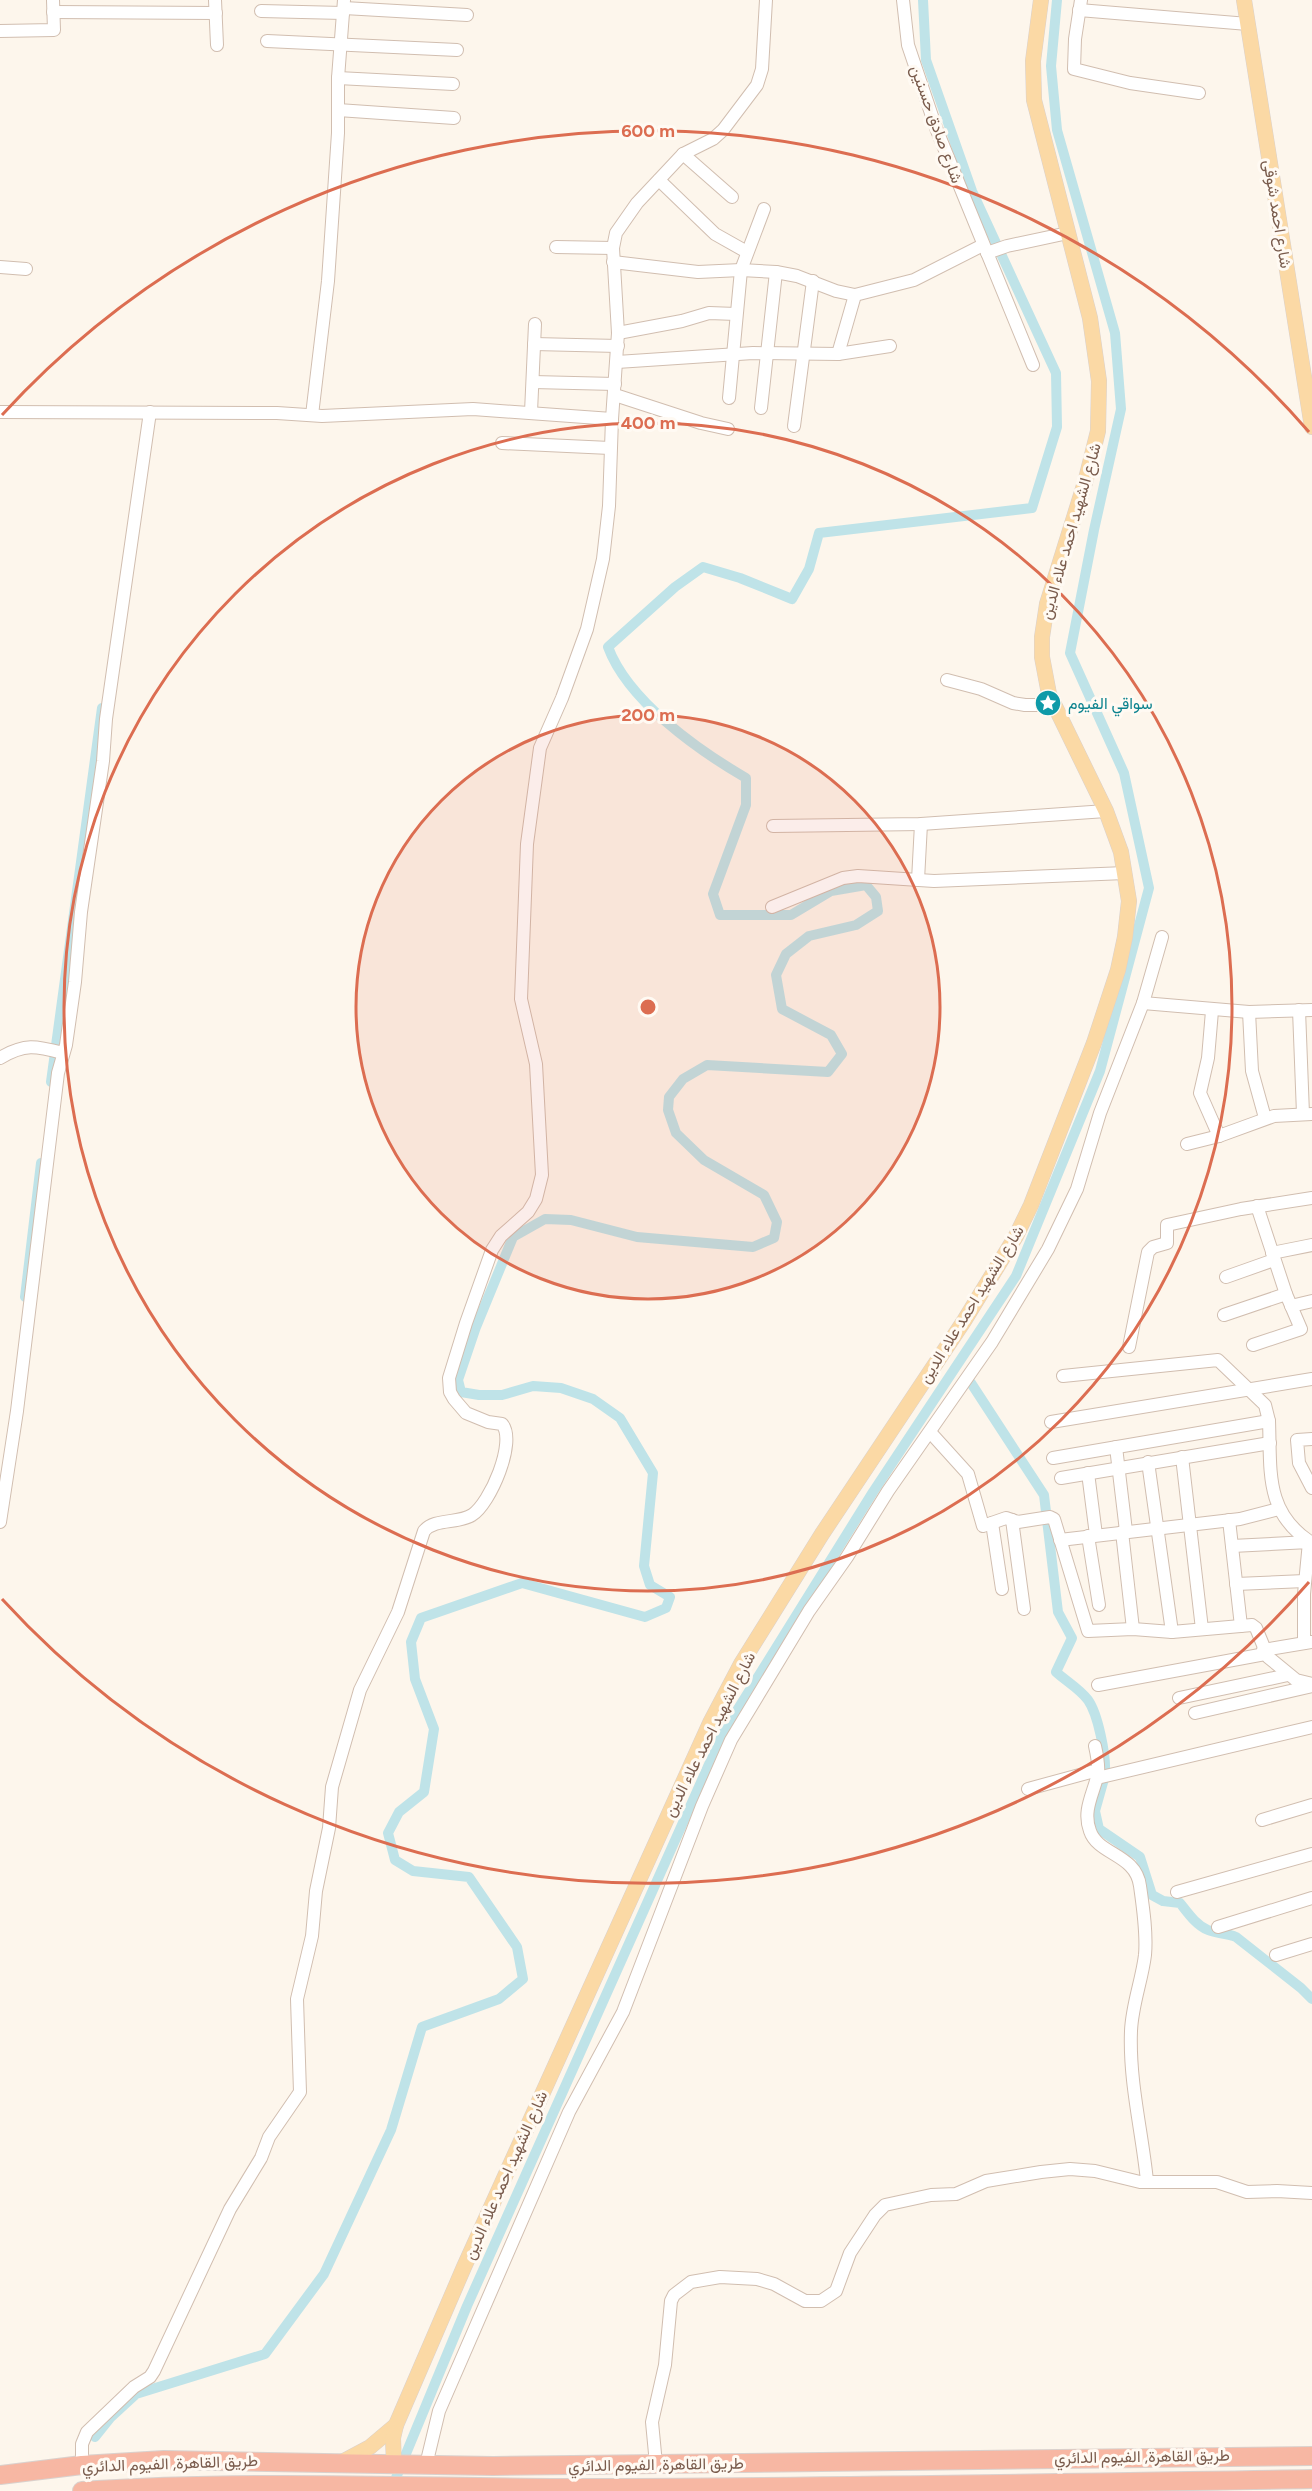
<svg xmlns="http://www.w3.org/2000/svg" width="1312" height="2491" viewBox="0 0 1312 2491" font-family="Figtree,Vazirmatn,sans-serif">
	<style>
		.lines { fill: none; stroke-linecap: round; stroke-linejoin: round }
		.canal { stroke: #bfe3e8; stroke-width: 10 }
		.minor-casing { stroke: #d1beb0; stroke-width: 14 }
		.major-casing { stroke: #dad1cd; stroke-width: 16 }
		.highway-casing { stroke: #dad1cd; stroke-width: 20 }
		.minor { stroke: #fff; stroke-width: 12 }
		.major { stroke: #fbd9a5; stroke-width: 15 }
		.highway { stroke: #f7b7a3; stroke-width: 18 }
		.ring { fill: none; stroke: #dc6d51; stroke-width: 3 }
		.labels { text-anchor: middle; stroke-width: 6; stroke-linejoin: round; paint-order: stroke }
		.street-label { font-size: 16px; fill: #7a5c4d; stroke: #fffaf3 }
		.culture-label { font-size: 16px; fill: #0d838f; stroke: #fffaf3; text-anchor: start }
		.centre { fill: #dc6d51; stroke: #fffaf3; stroke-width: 3 }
		.ring-label { font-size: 18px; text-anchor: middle; font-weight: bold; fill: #dc6d51; stroke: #fffaf3; stroke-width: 6; stroke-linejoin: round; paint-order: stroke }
	</style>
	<rect width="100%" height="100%" fill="#fdf6ec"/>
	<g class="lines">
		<g class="canal">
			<path d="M 51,1082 L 102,708"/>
			<path d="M 25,1297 L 41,1163"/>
			<path d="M 971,1383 L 1044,1495 L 1058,1612 L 1072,1638 L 1056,1672 C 1066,1681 1080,1689 1088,1700 C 1098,1714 1106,1755 1105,1772"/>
			<path d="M 1104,1779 L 1095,1811 L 1099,1829 L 1140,1857 L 1152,1895 L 1163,1901 L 1180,1903 C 1188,1913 1196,1925 1208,1930 C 1217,1934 1227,1933 1236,1937 L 1301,1988 L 1312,1999"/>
			<path d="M 95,2437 L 111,2417 L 136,2394 L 265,2354 L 324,2274 L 391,2130 L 422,2027 L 499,1999 L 523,1979 L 517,1947 L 469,1877 L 413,1871 L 395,1860 L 388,1833 L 399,1812 L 424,1792 L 434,1729 L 415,1679 L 411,1642 L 421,1618 L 522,1583 L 645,1617 L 666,1608 L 670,1597 L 650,1585 L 644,1566 L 653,1473 L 620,1418 L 593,1399 L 561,1388 L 533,1386 L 502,1395 L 479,1395 L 461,1392 L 458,1380 L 476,1327 L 513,1237 L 545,1219 L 571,1220 L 637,1237 L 753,1247 L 774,1238 L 777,1222 L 764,1195 L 704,1160 L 676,1133 L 668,1110 L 669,1097 L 683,1079 L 707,1065 L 828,1072 L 842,1054 L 831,1035 L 782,1009 L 776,975 L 786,954 L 809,936 L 856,925 L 878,911 L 876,897 L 866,885 L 831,891 L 791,915 L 720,915 L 713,894 L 746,805 L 746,778 C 698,750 628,701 608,647 L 675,587 L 703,567 L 740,578 L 792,599 L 809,569 L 819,533 L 1032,508 L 1057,427 L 1056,373 L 972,191 L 926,60 L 923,0"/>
			<path d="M 391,2490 L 467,2306 L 723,1733 L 873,1492 L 1016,1276 L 1100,1071 L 1149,888 L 1124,773 L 1070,653 L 1094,530 L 1121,409 L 1115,333 L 1057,130 L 1051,66 L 1057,0"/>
		</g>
		<defs>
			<g id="minor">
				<path d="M 215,0 L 217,45"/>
				<path d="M 903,0 L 908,45 L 936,128 L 1033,365"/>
				<path d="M 1081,0 L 1075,39 L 1074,69 L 1130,83 L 1199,93"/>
				<path d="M 344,8 L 467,15"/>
				<path d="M 1079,10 L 1248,24"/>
				<path d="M 261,11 L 343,13"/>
				<path d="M 53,12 L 216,13"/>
				<path d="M 0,31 L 54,30 L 53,0"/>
				<path d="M 267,41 L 457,50"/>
				<path d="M 338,78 L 453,84"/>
				<path d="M 338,110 L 454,118"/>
				<path d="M 683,154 L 732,197"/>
				<path d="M 659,180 L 715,234 L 747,252"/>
				<path d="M 556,247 L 613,248"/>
				<path d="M 987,253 L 1007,246 L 1068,233"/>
				<path d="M 613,262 L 698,272 L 741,270 L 776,272 L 797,276 L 836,291 L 855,295 L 914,280 L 983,245"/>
				<path d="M 0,267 L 26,269"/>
				<path d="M 618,333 L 682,321 L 709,313 L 736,314"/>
				<path d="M 534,344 L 618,346"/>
				<path d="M 838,354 L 855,295"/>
				<path d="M 617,362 L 753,353 L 838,354 L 890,346"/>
				<path d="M 533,382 L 615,384"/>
				<path d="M 615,395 L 701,423 L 728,429"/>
				<path d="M 729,398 L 741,270 L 764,209"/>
				<path d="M 761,408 L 776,272"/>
				<path d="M 0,412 L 277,413 L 322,416 L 473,409 L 612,419"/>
				<path d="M 531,412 L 535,324"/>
				<path d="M 312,415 L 328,281 L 338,133 L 338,78 L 344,0"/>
				<path d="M 794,426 L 813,281"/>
				<path d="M 502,443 L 610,448"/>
				<path d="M 947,680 L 981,689 L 1013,703 L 1025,705 L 1054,705"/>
				<path d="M 773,826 L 921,824 L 1106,811"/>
				<path d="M 918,880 L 921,824"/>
				<path d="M 772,907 L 843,878 L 858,876 L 934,881 L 1125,873"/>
				<path d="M 1143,1003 L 1249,1012 L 1312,1010"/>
				<path d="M 1299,1010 L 1303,1114"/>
				<path d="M 1212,1011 L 1208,1058 L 1200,1093 L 1219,1136"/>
				<path d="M 1249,1012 L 1252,1071 L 1265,1118"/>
				<path d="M 0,1058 C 25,1043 36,1046 63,1053"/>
				<path d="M 1187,1144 L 1219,1136 L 1274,1116 L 1312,1114"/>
				<path d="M 1272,1253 L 1312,1245"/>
				<path d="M 1226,1277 L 1274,1260"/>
				<path d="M 1291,1306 L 1312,1301"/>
				<path d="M 1224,1315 L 1286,1294 L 1257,1206"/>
				<path d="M 1253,1345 L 1301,1329 L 1286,1294"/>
				<path d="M 1129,1347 L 1148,1252 L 1153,1247 L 1167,1243 L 1167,1225 L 1241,1209 L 1312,1198"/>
				<path d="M 1063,1376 L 1218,1360 L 1265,1405 L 1269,1421"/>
				<path d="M 1051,1422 L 1312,1379"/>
				<path d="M 930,1432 L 968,1474 L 983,1526 L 1006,1518 L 1018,1522 L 1050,1517 L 1054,1519 L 1088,1631 L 1133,1629 L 1172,1632 L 1252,1625 L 1256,1628 L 1268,1657 L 1296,1680 L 1312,1684"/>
				<path d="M 1312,1439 L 1297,1440 L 1299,1463 L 1312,1488"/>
				<path d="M 1116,1447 L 1126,1531"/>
				<path d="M 1182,1457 L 1202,1629"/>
				<path d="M 1053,1458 L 1269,1421 C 1271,1470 1264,1513 1312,1543"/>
				<path d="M 1148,1462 L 1172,1632"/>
				<path d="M 1088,1473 L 1096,1535"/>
				<path d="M 1061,1478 L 1270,1443"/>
				<path d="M 1012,1520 L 1024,1609"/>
				<path d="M 1229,1520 L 1241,1626"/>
				<path d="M 0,1522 L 17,1411 L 58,1073 L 66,1045 L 75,982 L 81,912 L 103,761 L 106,719 L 150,412"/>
				<path d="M 992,1523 L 1002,1589"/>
				<path d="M 1122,1532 L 1133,1629"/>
				<path d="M 1088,1536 L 1099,1605"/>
				<path d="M 1060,1540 L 1240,1519 L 1279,1509"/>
				<path d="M 1232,1546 L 1309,1542 L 1304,1594 L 1304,1643"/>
				<path d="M 1236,1584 L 1305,1581"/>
				<path d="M 1263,1650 L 1311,1642"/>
				<path d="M 1098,1685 L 1265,1654"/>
				<path d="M 1179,1698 L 1288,1675"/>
				<path d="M 1195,1713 L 1312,1686"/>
				<path d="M 1095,1746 C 1097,1755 1099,1764 1098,1773 C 1094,1793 1082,1810 1090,1831 C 1098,1855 1136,1854 1140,1886 C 1143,1907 1147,1933 1145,1955 C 1142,1980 1132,2005 1131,2031 C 1129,2082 1142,2131 1147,2181"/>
				<path d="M 1097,1778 L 1312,1727"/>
				<path d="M 1028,1789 L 1098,1770"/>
				<path d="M 1262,1820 L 1312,1805"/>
				<path d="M 1177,1892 L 1312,1854"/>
				<path d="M 1218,1927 L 1312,1898"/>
				<path d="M 1276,1955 L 1312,1944"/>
				<path d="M 656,2464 L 652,2422 L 665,2365 L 671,2301 L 674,2295 L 691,2282 L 720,2277 L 757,2279 L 774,2284 L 805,2301 L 821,2301 L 836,2291 L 850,2253 L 875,2215 L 885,2205 L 931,2195 L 956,2194 L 986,2181 L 1041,2172 L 1070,2169 L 1095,2171 L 1140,2182 L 1217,2182 L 1247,2192 L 1277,2191 L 1312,2193"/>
				<path d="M 82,2465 L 82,2444 L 87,2432 L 134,2387 L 150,2377 L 154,2371 L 230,2209 L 261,2158 L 269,2137 L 300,2092 L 297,1999 L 312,1936 L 316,1891 L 329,1828 L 332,1787 L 360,1690 L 398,1612 L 424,1531 C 435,1518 458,1524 472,1515 C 490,1504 517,1441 502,1424 L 488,1422 L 466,1413 L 454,1399 L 450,1392 L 449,1378 L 466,1323 L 492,1250 L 501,1236 L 528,1212 L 536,1199 L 542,1175 L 536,1064 L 521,999 L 527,844 L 540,748 L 562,698 L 587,629 L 603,559 L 609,506 L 612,419 L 618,333 L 613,248 L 616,233 L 637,203 L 683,154 L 713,139 L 723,130 L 757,85 L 762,69 L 766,0"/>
				<path d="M 426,2465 L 439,2411 L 569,2112 L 623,2012 L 702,1806 L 731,1740 L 809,1611 L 847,1557 L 888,1491 L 992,1342 L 1048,1249 L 1077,1189 L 1100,1113 L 1143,1003 L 1162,937"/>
			</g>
			<g id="major">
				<path d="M 1244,0 L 1312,427"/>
				<path d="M 340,2463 L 370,2447 L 396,2425"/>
				<path d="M 394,2466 L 393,2438 L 396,2425 L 464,2267 L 710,1723 L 741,1664 L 822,1534 L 964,1321 L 1016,1236 L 1031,1205 L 1094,1043 L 1118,970 L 1125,937 L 1129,901 L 1121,852 L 1106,811 L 1049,694 L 1042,657 L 1042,637 L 1047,604 L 1086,479 L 1098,431 L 1099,381 L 1090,318 L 1034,100 L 1033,61 L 1041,0"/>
			</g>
			<g id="highway">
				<path d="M 0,2475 L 82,2465 L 164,2460 L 493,2466 L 1312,2456"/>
				<path d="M 82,2491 C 243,2480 404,2487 564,2488 C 813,2488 1063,2483 1312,2479"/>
			</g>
		</defs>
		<use href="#minor" class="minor-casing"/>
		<use href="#major" class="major-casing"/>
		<use href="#highway" class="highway-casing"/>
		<use href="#minor" class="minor"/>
		<use href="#major" class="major"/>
		<use href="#highway" class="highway"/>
	</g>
	<circle cx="648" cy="1007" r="292" fill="#dc6d51" fill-opacity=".12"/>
	<g class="ring">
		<circle cx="648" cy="1007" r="292"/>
		<circle cx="648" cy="1007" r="584"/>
		<path d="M1309 1582A876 876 0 0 1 2 1599M2 415A876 876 0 0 1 1309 432"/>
	</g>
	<defs>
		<symbol id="sight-disc" viewBox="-11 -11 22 22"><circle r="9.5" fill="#0f9aa8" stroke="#fffaf3"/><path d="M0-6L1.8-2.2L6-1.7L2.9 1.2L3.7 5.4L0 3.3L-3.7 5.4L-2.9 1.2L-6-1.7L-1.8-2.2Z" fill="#fff"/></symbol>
	</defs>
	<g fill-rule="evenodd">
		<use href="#sight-disc" x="1033" y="688" width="30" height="30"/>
	</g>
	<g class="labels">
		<g class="street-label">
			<text transform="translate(937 124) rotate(70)" y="6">شارع صادق حسنين</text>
			<text transform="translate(1278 214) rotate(81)" y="6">شارع احمد شوقى</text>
			<text transform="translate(1070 531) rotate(-74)" y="6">شارع الشهيد احمد علاء الدين</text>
			<text transform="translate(971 1304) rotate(-58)" y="6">شارع الشهيد احمد علاء الدين</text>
			<text transform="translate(709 1734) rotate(-63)" y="6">شارع الشهيد احمد علاء الدين</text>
			<text transform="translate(505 2175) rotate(-66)" y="6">شارع الشهيد احمد علاء الدين</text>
			<text transform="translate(1142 2456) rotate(-1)" y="6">طريق القاهرة, الفيوم الدائري</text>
			<text transform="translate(170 2463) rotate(-2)" y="6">طريق القاهرة, الفيوم الدائري</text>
			<text transform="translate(656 2464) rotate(-1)" y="6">طريق القاهرة, الفيوم الدائري</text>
		</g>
		<g class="culture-label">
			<text x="1068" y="709">سواقي الفيوم</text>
		</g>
	</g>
	<circle cx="648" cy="1007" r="9" class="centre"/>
	<g class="ring-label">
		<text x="648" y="137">600 m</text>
		<text x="648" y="429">400 m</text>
		<text x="648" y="721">200 m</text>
	</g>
</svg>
